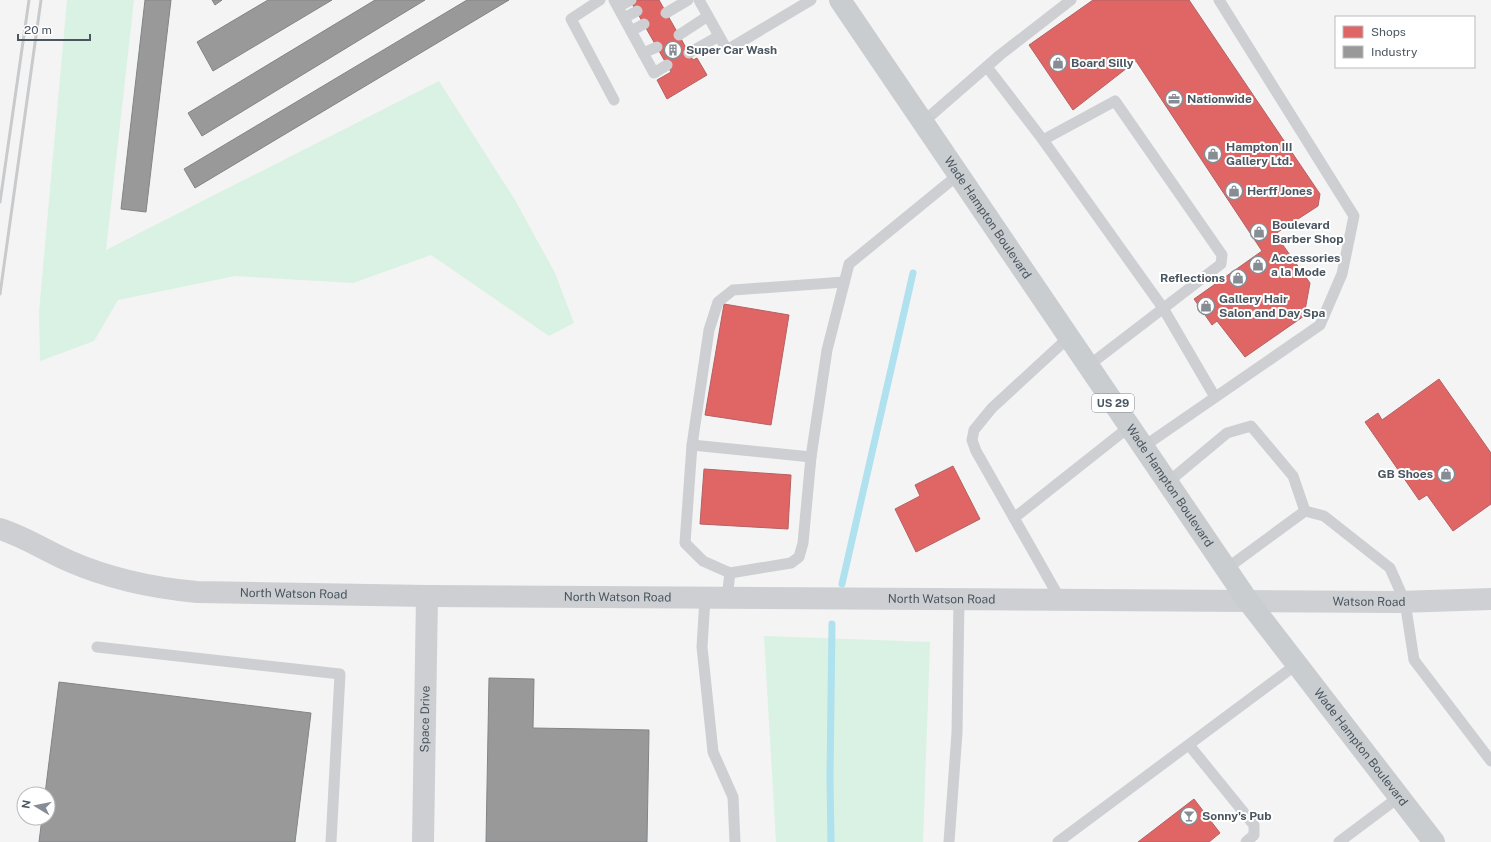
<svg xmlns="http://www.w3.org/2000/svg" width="1491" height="842" viewBox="0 0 1491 842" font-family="'Public Sans',sans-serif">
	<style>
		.green { fill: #d9f2e3 }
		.shops { fill: #e06666; stroke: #b36164 }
		.industry { fill: #999; stroke: #818588 }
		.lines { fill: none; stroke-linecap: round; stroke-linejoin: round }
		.stream { stroke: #afe1ee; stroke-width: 7 }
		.lane { stroke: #cdcfd2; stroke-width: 11 }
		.street { stroke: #cdcfd2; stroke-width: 22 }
		.secondary { stroke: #ced0d3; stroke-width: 22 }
		.primary { stroke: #cacdd0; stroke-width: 22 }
		.rail { stroke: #c8cacc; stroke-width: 3 }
		.labels { text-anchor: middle; stroke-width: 4; stroke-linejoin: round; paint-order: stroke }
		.shield { fill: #fff; stroke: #808990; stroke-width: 1 }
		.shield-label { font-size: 11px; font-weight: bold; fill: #4a5660 }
		.poi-label { font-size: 12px; font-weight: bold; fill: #4a5660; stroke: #fff; text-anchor: start }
		.street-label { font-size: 12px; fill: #4a5660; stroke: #fff }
	</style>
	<rect width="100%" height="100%" fill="#f4f4f4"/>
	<g class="green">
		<path d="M 67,0 L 134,0 L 106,250 L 439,81 L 515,200 L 555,273 L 574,323 L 549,336 L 431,255 L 353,283 L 235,276 L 118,300 L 94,341 L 40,361 L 39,312 Z"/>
		<path d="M 764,636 L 930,642 L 923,842 L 776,842 Z"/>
	</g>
	<g class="shops">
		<path d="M 630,0 L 659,0 L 693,60 L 697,58 L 707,75 L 667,99 L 657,80 L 671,72 Z"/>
		<path d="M 1093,0 L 1189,0 L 1320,194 L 1318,206 L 1275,234 L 1310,283 L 1304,316 L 1245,357 L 1217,321 L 1212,325 L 1194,299 L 1262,251 L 1136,61 L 1073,110 L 1029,45 Z"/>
		<path d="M 724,304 L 789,315 L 771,425 L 705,415 Z"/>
		<path d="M 1439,379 L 1491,453 L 1491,504 L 1453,531 L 1427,495 L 1419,500 L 1365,422 L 1378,413 L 1382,420 Z"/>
		<path d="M 953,466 L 980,519 L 916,552 L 895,509 L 920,496 L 915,485 Z"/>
		<path d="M 704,469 L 791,475 L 788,529 L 700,524 Z"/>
		<path d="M 1194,799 L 1220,833 L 1209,842 L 1138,842 Z"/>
	</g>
	<g class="industry">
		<path d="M 145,0 L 171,0 L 146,212 L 121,209 Z"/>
		<path d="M 212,0 L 222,0 L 215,5 Z"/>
		<path d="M 268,0 L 332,0 L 213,71 L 197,42 Z"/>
		<path d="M 375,0 L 425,0 L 202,136 L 188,113 Z"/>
		<path d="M 467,0 L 509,0 L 195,188 L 184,169 Z"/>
		<path d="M 489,678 L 534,679 L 533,728 L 649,730 L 647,842 L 486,842 Z"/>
		<path d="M 59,682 L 311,713 L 295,842 L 39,842 L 42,818 L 48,818 L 48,794 L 45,794 Z"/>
	</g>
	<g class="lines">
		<g class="stream">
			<path d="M 842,584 L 913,273"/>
			<path d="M 831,842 L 830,777 L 832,624"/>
		</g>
		<g class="lane">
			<path d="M 600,0 L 571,19 L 614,100"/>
			<path d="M 614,0 L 654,73 L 667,65"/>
			<path d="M 699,0 L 727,50 L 811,0"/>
			<path d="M 618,7 L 631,0"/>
			<path d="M 666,13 L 688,0"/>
			<path d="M 624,18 L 637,11"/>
			<path d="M 631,31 L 644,24"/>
			<path d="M 679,35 L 708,16"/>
			<path d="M 643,53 L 657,47"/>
			<path d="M 689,53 L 719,36"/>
			<path d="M 987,67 L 1043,140 L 1115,101 L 1222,255 L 1221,264 L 1088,366"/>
			<path d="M 922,123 L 1000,55 L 1071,0"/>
			<path d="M 1043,140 L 1163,308 L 1215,397"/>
			<path d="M 692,445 L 811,457"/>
			<path d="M 1143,447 L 1320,325 L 1342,274 L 1354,216 L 1219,0"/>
			<path d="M 1167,483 L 1227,433 L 1251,426 L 1293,476 L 1305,511"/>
			<path d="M 1014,518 L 1129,427"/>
			<path d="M 1226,569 L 1305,511 L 1324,516 L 1390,568 L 1405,602 L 1414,660 L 1491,761"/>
			<path d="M 730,573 L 703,561 L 685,543 L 692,445 L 709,330 L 718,302 L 733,290 L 844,282"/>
			<path d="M 705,598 L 702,647 L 713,752 L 733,797 L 735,842"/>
			<path d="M 727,598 L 730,573 L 791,563 L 799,557 L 803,543 L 811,457 L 827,350 L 849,264 L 958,175"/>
			<path d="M 1060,599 L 976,451 L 972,440 L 974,430 L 992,408 L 1068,338"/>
			<path d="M 97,647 L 340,674 L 331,842"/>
			<path d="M 1189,745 L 1254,825 L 1254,835 L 1246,842"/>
			<path d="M 949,842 L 957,733 L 959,599"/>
			<path d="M 1058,842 L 1297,664"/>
			<path d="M 1339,842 L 1399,797"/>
		</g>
		<g class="street">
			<path id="s1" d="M 0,529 C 25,537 46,551 69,561 C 110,579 153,588 197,592 L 427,596 L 1248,601"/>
			<path id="s2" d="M 423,842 L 427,596"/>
		</g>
		<path class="secondary" id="s3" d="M 1248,601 L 1399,602 L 1491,599"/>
		<path class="primary" id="s4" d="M 840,0 L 1248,601 L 1434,842"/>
		<g class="rail">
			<path d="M 0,202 L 29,0"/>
			<path d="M 0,294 L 41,0"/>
		</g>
	</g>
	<defs>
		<symbol id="building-ring" viewBox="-11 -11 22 22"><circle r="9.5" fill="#fff" stroke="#868d94" stroke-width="1.5"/><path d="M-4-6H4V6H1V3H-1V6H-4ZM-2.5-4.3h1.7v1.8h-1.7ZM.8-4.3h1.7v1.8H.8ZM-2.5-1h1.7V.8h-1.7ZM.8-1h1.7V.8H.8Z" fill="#868d94"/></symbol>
		<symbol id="shop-ring" viewBox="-11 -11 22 22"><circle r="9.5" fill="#fff" stroke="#868d94" stroke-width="1.5"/><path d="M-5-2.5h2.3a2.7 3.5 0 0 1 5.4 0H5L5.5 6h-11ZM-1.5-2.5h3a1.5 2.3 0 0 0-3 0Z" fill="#868d94"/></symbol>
		<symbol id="office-ring" viewBox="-11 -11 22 22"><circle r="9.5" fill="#fff" stroke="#868d94" stroke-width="1.5"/><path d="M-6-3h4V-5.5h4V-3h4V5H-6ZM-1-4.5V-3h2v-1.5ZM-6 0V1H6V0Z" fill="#868d94"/></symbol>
		<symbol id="bar-ring" viewBox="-11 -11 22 22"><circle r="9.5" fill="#fff" stroke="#868d94" stroke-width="1.5"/><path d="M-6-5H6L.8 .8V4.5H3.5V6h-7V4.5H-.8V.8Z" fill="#868d94"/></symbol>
	</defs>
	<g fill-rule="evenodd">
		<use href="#building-ring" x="663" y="40" width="20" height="20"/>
		<use href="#shop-ring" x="1048" y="53" width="20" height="20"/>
		<use href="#office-ring" x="1164" y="89" width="20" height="20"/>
		<use href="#shop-ring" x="1203" y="144" width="20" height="20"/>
		<use href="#shop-ring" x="1224" y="181" width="20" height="20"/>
		<use href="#shop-ring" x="1249" y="222" width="20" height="20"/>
		<use href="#shop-ring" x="1248" y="255" width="20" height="20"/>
		<use href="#shop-ring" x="1228" y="268" width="20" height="20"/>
		<use href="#shop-ring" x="1196" y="296" width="20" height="20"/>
		<use href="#shop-ring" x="1436" y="464" width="20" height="20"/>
		<use href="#bar-ring" x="1179" y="806" width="20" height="20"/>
	</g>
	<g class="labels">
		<rect class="shield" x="1092" y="394" width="42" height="18" rx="3"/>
		<g class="shield-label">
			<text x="1113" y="407">US 29</text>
		</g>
		<g class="poi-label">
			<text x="686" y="54">Super Car Wash</text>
			<text x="1071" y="67">Board Silly</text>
			<text x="1187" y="103">Nationwide</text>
			<text x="1226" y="151">Hampton III<tspan x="1226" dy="14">Gallery Ltd.</tspan></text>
			<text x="1247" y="195">Herff Jones</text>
			<text x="1272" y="229">Boulevard<tspan x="1272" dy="14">Barber Shop</tspan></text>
			<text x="1271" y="262">Accessories<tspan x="1271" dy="14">a la Mode</tspan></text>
			<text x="1225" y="282" text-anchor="end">Reflections</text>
			<text x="1219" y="303">Gallery Hair<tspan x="1219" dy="14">Salon and Day Spa</tspan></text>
			<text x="1433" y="478" text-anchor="end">GB Shoes</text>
			<text x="1202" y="820">Sonny's Pub</text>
		</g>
		<g class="street-label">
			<text dy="4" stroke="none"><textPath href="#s4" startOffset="263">Wade Hampton Boulevard</textPath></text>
			<text dy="4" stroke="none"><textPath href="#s4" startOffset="587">Wade Hampton Boulevard</textPath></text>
			<text dy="4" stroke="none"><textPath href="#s1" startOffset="305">North Watson Road</textPath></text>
			<text dy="4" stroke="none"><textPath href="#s1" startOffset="629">North Watson Road</textPath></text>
			<text dy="4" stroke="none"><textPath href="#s1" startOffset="953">North Watson Road</textPath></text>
			<text dy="4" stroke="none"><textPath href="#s3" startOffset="121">Watson Road</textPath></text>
			<text dy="4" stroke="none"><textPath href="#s2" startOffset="123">Space Drive</textPath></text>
			<text dy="4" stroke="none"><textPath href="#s4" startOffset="911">Wade Hampton Boulevard</textPath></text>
		</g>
	</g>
	<rect x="1335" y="16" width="140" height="52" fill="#ffffff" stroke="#b7bbbf"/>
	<rect x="1343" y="26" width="20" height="12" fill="#e06666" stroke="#b7bbbf"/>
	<text x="1371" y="36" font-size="12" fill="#4a5660">Shops</text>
	<rect x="1343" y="46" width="20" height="12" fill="#999999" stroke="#b7bbbf"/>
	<text x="1371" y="56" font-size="12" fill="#4a5660">Industry</text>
	<g transform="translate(36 806) rotate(280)"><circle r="19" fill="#ffffff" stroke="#b7bbbf"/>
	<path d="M0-3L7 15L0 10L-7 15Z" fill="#868d94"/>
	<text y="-6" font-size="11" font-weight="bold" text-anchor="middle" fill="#4a5660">N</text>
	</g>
	<path d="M18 34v6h72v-6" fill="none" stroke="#4a5660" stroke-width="2"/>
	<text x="24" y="34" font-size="12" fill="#4a5660" stroke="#ffffff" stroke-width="3" paint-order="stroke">20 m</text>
</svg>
